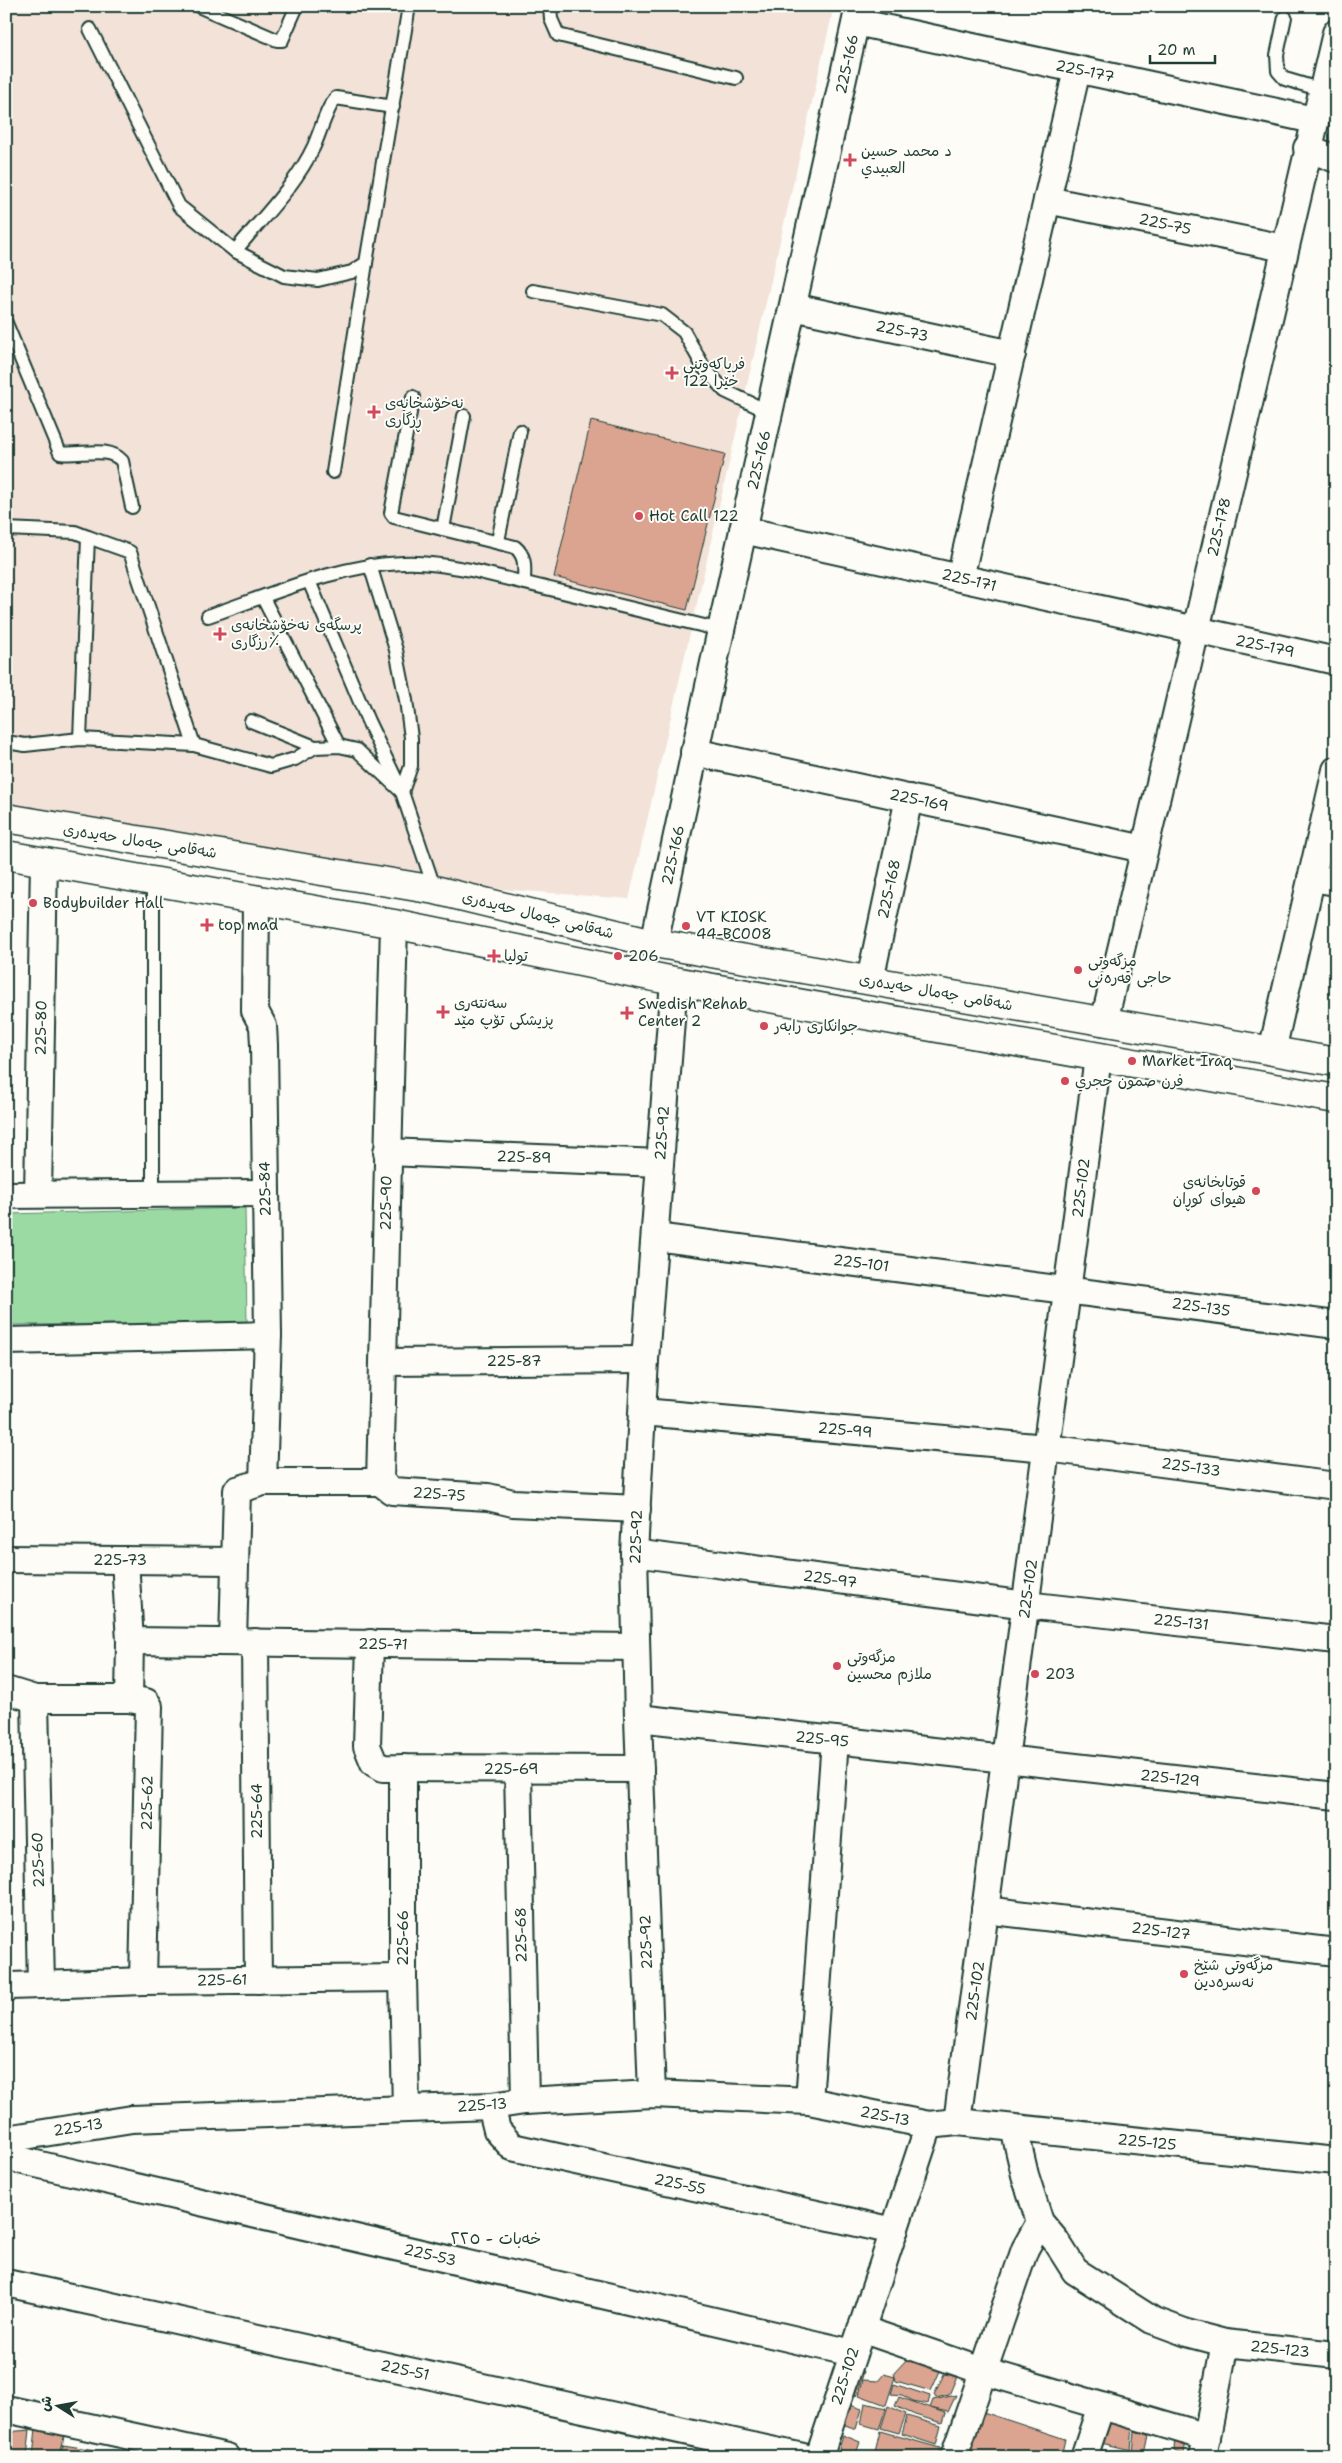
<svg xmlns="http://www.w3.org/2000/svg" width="1342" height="2463" viewBox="0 0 1342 2463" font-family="'Shantell Sans','Playpen Sans Arabic',sans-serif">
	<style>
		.built { fill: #f2e2d8 }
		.green { fill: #9bdaa3; stroke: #5d8c6c }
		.building { fill: #daa490; stroke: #1f3d34 }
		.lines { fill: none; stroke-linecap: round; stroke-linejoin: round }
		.lane-casing { stroke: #1f3d34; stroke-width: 16 }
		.street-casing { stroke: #1f3d34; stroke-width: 30 }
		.primary-casing { stroke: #1f3d34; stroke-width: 31 }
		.lane { stroke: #fdfcf7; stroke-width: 12 }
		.street { stroke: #fdfcf7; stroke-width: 26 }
		.primary { stroke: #fdfcf7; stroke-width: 28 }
		.poi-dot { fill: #d1495b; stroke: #fdfcf7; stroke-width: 2 }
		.labels { text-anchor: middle; stroke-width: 4; stroke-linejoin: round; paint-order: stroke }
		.street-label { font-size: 15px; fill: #1f3d34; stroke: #fdfcf7 }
		.poi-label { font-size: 15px; fill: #1f3d34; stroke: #fdfcf7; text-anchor: start }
		.neighbourhood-label { font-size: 16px; fill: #1f3d34; stroke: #fdfcf7 }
	</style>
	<rect width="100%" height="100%" fill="#fdfcf7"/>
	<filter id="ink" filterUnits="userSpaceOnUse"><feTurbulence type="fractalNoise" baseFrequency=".02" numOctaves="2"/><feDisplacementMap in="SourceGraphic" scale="10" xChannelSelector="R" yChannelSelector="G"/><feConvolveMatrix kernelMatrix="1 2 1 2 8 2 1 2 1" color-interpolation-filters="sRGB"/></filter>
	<g filter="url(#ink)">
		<path class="built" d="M 6,6 L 834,6 L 629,899 L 370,879 L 6,818 Z"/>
		<path class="green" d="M 245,1208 L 247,1323 L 6,1325 L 6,1214 Z"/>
		<g class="building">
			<path d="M 591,421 L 725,454 L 687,610 L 554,577 Z"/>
			<path d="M 907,2359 L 940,2371 L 931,2391 L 896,2381 L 894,2373 Z"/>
			<path d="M 856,2370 L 864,2371 L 857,2396 L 850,2392 Z"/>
			<path d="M 884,2374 L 895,2377 L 886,2405 L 859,2395 L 863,2380 L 878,2381 Z"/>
			<path d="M 944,2374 L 957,2376 L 949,2395 L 936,2398 L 934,2395 Z"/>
			<path d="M 894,2384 L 930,2396 L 928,2404 L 913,2401 L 902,2395 L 891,2394 Z"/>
			<path d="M 956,2395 L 948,2412 L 930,2408 L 933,2400 Z"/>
			<path d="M 899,2397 L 945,2413 L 942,2423 L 915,2415 L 895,2406 Z"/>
			<path d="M 865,2403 L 886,2408 L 879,2429 L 861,2424 Z"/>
			<path d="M 847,2404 L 862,2409 L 856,2429 L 840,2423 Z"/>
			<path d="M 888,2406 L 906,2414 L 899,2433 L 881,2428 Z"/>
			<path d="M 977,2410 L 1065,2439 L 1061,2457 L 969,2457 L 960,2454 Z"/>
			<path d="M 907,2416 L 941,2426 L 936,2445 L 902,2434 Z"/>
			<path d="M 1098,2418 L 1133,2424 L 1131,2450 L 1097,2442 Z"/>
			<path d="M 36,2428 L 64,2436 L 60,2457 L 33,2457 Z"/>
			<path d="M 30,2430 L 27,2457 L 6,2457 L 6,2432 Z"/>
			<path d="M 880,2431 L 940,2448 L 937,2457 L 888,2457 L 875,2452 Z"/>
			<path d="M 1135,2431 L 1148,2435 L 1144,2454 L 1133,2453 Z"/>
			<path d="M 1175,2434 L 1186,2440 L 1184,2454 L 1174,2451 Z"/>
			<path d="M 843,2435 L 860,2442 L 855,2457 L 837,2457 Z"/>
			<path d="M 63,2445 L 95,2450 L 93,2457 L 63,2457 Z"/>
			<path d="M 1089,2447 L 1110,2452 L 1110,2457 L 1088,2457 Z"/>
			<path d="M 100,2452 L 133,2457 L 99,2457 Z"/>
		</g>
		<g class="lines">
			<defs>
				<g id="lane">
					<path d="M 198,6 L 277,40 L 282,40 L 297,6"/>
					<path d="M 550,6 L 551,19 L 558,35 L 736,78"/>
					<path d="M 1285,17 L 1277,55 L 1278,71 L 1285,79 L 1322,90"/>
					<path d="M 90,29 L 179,206 L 235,251 L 284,276 L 318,280 L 352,272 L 366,263 L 409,6"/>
					<path d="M 235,251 C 262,218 296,185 314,146 C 319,135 328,105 336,98 L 393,107"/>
					<path d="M 533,291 L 662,315 L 684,332 L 704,368 L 725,391 L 769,412"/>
					<path d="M 6,323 L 60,453 C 80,456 108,445 122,461 L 132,507"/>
					<path d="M 413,397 L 391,513 L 394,517 L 515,547 C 527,557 524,569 524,583"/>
					<path d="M 333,472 L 366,263"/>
					<path d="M 6,529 L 75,532 L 88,537 L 80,739"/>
					<path d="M 443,529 L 464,416"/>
					<path d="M 88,537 L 130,552 L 194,745"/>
					<path d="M 498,541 L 520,431"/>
					<path d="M 309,581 L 368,721 L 402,792 L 435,890"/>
					<path d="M 263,598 L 339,746"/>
					<path d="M 208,616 C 271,595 335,565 403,563 C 426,562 448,566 471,570 L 721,630"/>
					<path d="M 251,721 L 315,747"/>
					<path d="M 6,742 L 25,745 L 80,739 L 194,745 L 271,766 L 295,759 L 315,747 L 339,746 L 357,750 L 402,792 L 411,766 L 411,738 L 406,700 L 396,650 L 370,565"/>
					<path d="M 153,1193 L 153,882"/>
				</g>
				<g id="street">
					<path d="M 856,22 L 1314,120"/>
					<path d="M 1307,148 L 1336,159"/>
					<path d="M 1047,200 L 1284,248"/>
					<path d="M 793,307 L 1012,354"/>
					<path d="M 743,530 L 1336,661"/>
					<path d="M 960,578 L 1077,70"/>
					<path d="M 694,752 L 1144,849"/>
					<path d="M 1311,878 L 1336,882"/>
					<path d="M 256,899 L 255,1011 L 263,1026 L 264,1045 L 268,1335 L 263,1482"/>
					<path d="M 654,943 L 721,630 L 859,6"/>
					<path d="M 870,980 L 909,798"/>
					<path d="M 1104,1022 L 1336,33"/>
					<path d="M 1272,1051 L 1336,770"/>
					<path d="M 387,1152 L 660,1163"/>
					<path d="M 38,1194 L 44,862"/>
					<path d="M 6,1195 L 264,1193"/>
					<path d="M 655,1237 L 1336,1325"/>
					<path d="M 6,1341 L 268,1335"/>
					<path d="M 384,1362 L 645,1360"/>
					<path d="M 643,1412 L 1047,1448 L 1336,1486"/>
					<path d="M 380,1482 L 394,924"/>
					<path d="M 634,1553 L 1026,1605 L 1336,1640"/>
					<path d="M 6,1559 L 234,1561"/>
					<path d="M 125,1560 L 130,1641 L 129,1699 L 146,1702 L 149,1706 L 143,1981"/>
					<path d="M 130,1641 L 636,1647"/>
					<path d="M 233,1642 L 237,1490 L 263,1482 L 380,1482 L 392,1491 L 488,1497 L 513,1503 L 637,1509"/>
					<path d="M 255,1642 L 258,1980"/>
					<path d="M 370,1643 L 367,1746 L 374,1763 L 383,1768 L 640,1769"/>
					<path d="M 6,1690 L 35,1699 L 129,1699"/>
					<path d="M 638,1718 L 1336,1796"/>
					<path d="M 403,1768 L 403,1978 L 406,2108"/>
					<path d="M 518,1769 L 525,2101"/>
					<path d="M 985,1910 L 1336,1952"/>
					<path d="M 41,1985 L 143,1981 L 403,1978"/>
					<path d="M 6,1989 L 10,1986 L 41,1985 L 35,1699"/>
					<path d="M 652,2094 L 638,1718 L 634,1553 L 645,1360 L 674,981"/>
					<path d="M 809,2101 L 835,1740"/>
					<path d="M 491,2106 L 497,2130 L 512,2147 L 894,2231"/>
					<path d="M 957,2122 L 1098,1057"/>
					<path d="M 1014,2128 L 1025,2175 L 1040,2222 L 1056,2241 L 1075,2271 L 1152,2320 L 1187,2333 L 1225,2343 L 1336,2355"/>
					<path d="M 6,2139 L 132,2119 L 491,2106 L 525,2101 L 652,2094 L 809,2101 L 929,2125 L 957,2122 L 1336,2161"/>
					<path d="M 6,2157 L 853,2353"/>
					<path d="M 6,2283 L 803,2457"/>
					<path d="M 861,2329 L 983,2371 L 1207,2437"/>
					<path d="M 6,2409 L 227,2457"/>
					<path d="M 819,2457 L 929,2125"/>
					<path d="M 954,2457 L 1025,2249 L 1040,2222"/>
					<path d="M 1084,2457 L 1101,2406"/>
					<path d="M 1203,2457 L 1225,2343"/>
				</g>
				<g id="primary">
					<path d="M 6,818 L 435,890 L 654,943 L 1336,1062"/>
					<path d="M 6,855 L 394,924 L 674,981 L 1336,1099"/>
				</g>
			</defs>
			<use href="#lane" class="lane-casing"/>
			<use href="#street" class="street-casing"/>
			<use href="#primary" class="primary-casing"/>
			<use href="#lane" class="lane"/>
			<use href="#street" class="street"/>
			<use href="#primary" class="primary"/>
		</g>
	</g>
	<g class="poi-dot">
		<path d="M847.5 152.5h5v5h5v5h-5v5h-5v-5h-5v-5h5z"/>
		<path d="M669.5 365.5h5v5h5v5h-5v5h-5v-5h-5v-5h5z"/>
		<path d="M371.5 404.5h5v5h5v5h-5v5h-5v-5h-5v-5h5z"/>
		<circle cx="639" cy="516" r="5"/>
		<path d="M217.5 626.5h5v5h5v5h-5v5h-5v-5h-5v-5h5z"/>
		<circle cx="33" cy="903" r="5"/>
		<path d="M204.5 917.5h5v5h5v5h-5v5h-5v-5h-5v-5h5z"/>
		<circle cx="686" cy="926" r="5"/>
		<path d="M491.5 948.5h5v5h5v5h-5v5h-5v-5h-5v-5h5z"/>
		<circle cx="618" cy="956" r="5"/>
		<circle cx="1078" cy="970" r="5"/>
		<path d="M440.5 1004.5h5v5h5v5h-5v5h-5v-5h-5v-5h5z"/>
		<path d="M624.5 1005.5h5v5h5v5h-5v5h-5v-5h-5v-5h5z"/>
		<circle cx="764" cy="1026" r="5"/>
		<circle cx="1132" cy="1061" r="5"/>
		<circle cx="1065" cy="1081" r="5"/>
		<circle cx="1256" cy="1191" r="5"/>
		<circle cx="837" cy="1666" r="5"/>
		<circle cx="1035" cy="1674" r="5"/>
		<circle cx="1184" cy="1974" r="5"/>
	</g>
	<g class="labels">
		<g class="street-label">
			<text transform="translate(847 64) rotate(-78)" y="5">225-166</text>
			<text transform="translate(1085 71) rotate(12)" y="5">225-177</text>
			<text transform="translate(1165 224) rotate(12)" y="5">225-75</text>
			<text transform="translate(902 331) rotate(12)" y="5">225-73</text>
			<text transform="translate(759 460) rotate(-77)" y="5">225-166</text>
			<text transform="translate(1219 527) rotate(-77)" y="5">225-178</text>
			<text transform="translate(969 580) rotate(13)" y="5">225-171</text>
			<text transform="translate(1265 646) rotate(12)" y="5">225-179</text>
			<text transform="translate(919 800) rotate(12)" y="5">225-169</text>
			<text transform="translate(140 841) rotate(9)" y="5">شەقامی جەمال حەیدەری</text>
			<text transform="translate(673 855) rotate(-78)" y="5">225-166</text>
			<text transform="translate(889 889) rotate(-78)" y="5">225-168</text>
			<text transform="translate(538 915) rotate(14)" y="5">شەقامی جەمال حەیدەری</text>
			<text transform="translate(936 992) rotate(10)" y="5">شەقامی جەمال حەیدەری</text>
			<text transform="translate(41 1028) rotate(-89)" y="5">225-80</text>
			<text transform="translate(662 1133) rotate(-86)" y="5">225-92</text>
			<text transform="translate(524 1157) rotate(2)" y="5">225-89</text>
			<text transform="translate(1081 1188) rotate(-83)" y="5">225-102</text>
			<text transform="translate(265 1189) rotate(-91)" y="5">225-84</text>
			<text transform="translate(386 1203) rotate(-89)" y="5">225-90</text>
			<text transform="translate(861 1263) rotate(7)" y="5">225-101</text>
			<text transform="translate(1201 1307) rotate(8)" y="5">225-135</text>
			<text x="514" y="1366">225-87</text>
			<text transform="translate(845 1430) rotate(5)" y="5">225-99</text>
			<text transform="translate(1191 1467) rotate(8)" y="5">225-133</text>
			<text transform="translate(439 1494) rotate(4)" y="5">225-75</text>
			<text transform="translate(636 1537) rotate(-88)" y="5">225-92</text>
			<text x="120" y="1565">225-73</text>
			<text transform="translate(830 1579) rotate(8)" y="5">225-97</text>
			<text transform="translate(1028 1589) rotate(-82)" y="5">225-102</text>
			<text transform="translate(1181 1622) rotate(6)" y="5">225-131</text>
			<text transform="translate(383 1644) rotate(1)" y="5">225-71</text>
			<text transform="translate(822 1739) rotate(6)" y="5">225-95</text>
			<text x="511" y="1774">225-69</text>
			<text transform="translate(1170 1778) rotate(6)" y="5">225-129</text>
			<text transform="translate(147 1803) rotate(-89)" y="5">225-62</text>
			<text transform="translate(257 1811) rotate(-90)" y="5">225-64</text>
			<text transform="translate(38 1860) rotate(-92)" y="5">225-60</text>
			<text transform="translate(1161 1931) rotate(7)" y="5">225-127</text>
			<text transform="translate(521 1935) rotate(-91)" y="5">225-68</text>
			<text transform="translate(403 1938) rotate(-90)" y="5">225-66</text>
			<text transform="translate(646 1942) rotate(-92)" y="5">225-92</text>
			<text transform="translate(222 1980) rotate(-1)" y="5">225-61</text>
			<text transform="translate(975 1991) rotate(-82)" y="5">225-102</text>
			<text transform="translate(482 2105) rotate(-4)" y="5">225-13</text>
			<text transform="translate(885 2116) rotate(11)" y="5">225-13</text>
			<text transform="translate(78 2127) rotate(-9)" y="5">225-13</text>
			<text transform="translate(1147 2142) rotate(6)" y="5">225-125</text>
			<text transform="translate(680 2184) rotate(12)" y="5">225-55</text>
			<text transform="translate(430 2255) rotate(13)" y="5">225-53</text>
			<text transform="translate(1280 2349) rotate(6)" y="5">225-123</text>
			<text transform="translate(405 2370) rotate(12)" y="5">225-51</text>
			<text transform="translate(845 2376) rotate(-72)" y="5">225-102</text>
		</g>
		<g class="poi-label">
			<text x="861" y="156">د محمد حسين<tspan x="861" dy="17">العبيدي</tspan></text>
			<text x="683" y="369">فریاکەوتنی<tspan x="683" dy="17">خێرا 122</tspan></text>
			<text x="385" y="408">نەخۆشخانەی<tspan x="385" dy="17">ڕزگاری</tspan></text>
			<text x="649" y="521">Hot Call 122</text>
			<text x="231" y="630">پرسگەی نەخۆشخانەی<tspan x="231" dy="17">رزگاری٪</tspan></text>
			<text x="43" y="908">Bodybuilder Hall</text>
			<text x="696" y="922">VT KIOSK<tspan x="696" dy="17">44-BC008</tspan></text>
			<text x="218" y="930">top mad</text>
			<text x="504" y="961">تولیا</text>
			<text x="628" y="961">206</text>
			<text x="1088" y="966">مزگەوتی<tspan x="1088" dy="17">حاجی قەرەنی</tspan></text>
			<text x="454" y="1008">سەنتەری<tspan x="454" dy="17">پزیشکی تۆپ مێد</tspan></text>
			<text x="638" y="1009">Swedish Rehab<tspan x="638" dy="17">Center 2</tspan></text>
			<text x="774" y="1031">جوانکاری رابەر</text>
			<text x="1142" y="1066">Market Iraq</text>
			<text x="1075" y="1086">فرن صمون حجري</text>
			<text x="1246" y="1187" text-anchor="end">قوتابخانەی<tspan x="1246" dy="17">هیوای کوڕان</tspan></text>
			<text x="847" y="1662">مزگه‌وتی<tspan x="847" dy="17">ملازم محسین</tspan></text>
			<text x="1045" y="1679">203</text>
			<text x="1194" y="1970">مزگه‌وتی شێخ<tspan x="1194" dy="17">نه‌سرەدین</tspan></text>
		</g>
		<g class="neighbourhood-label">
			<text x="496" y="2244">خەبات - ٢٢٥</text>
		</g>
	</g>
	<rect width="1342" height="2463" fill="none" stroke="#fdfcf7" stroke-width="25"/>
	<rect x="12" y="12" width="1317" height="2438" fill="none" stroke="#1f3d34" stroke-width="2" filter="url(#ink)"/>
	<g transform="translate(58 2406) rotate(281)" stroke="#fdfcf7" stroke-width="4" paint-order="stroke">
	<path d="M0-4L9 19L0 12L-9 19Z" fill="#1f3d34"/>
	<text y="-8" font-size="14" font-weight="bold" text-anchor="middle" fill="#1f3d34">ش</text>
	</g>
	<path d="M1150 55v8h65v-8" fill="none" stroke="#1f3d34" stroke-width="2.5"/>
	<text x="1157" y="55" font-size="15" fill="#1f3d34" stroke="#fdfcf7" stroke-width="4" paint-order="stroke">20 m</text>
</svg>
